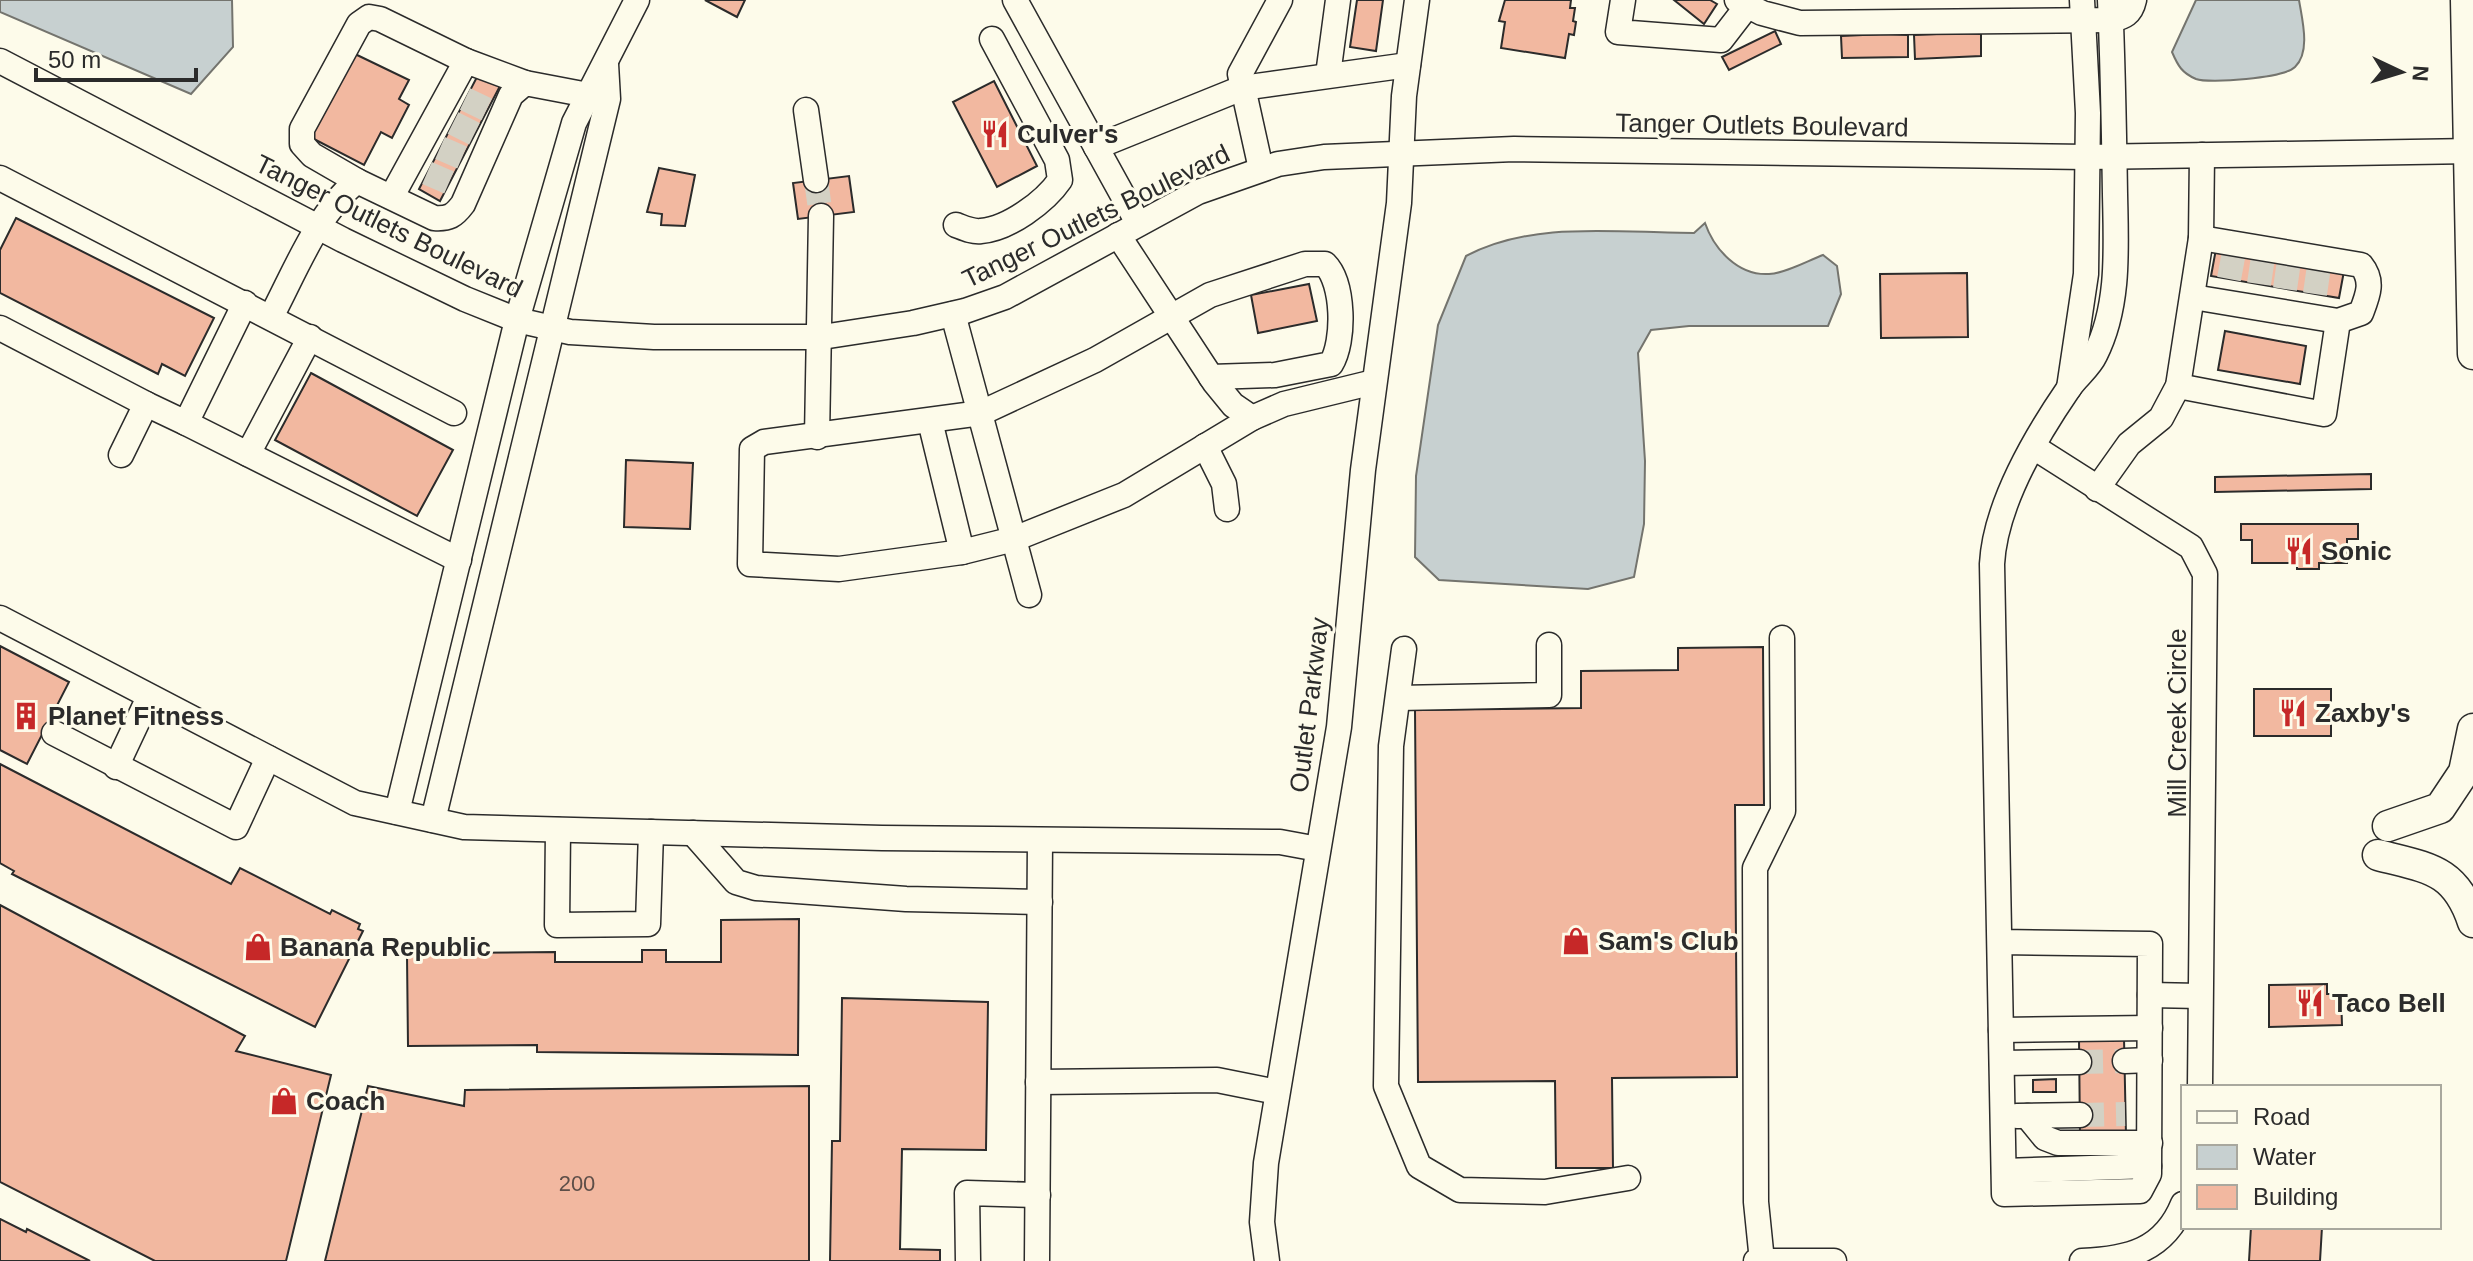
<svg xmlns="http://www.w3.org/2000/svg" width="2473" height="1261" viewBox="0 0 2473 1261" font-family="Helvetica,sans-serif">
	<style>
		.water { fill: #c7d0d0; stroke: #74746e; stroke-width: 2 }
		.building { fill: #f2b8a0; stroke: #2b2b2b; stroke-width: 2 }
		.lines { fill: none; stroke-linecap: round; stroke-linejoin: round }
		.minor-tunnel { stroke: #d3d1c4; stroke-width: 24; stroke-dasharray: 24 12; stroke-linecap: butt }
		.minor-casing { stroke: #2b2b2b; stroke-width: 27 }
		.major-casing { stroke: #2b2b2b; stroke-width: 33 }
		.minor { stroke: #fdfbea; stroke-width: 24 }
		.major { stroke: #fdfbea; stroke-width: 30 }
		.labels { text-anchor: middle; stroke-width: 6; stroke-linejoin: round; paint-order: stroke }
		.number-label { font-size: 22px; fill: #5d4e48 }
		.street-label { font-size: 26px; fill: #2b2b2b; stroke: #fdfbea }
		.poi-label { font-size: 26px; font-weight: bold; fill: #2b2b2b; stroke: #fdfbea; text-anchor: start }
	</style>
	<rect width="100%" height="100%" fill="#fdfbea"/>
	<g class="water">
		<path d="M 0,0 L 232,0 L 233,47 L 191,94 L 0,12 Z"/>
		<path d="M 2196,0 L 2299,0 C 2302,19 2311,52 2295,67 C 2284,78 2209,84 2196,79 C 2182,73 2178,66 2172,52 Z"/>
		<path d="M 1705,223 C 1714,249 1738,276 1769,274 C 1786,273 1807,261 1823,255 L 1837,266 L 1841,294 L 1828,326 L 1689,326 L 1651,330 L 1638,353 L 1645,461 L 1644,524 L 1634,577 L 1588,589 L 1439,580 L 1415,557 L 1416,476 L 1438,325 L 1466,256 C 1534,220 1618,233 1694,233 Z"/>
	</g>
	<g class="building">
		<path d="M 705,0 L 745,0 L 737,17 Z"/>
		<path d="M 1357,0 L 1383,0 L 1376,51 L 1350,47 Z"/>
		<path d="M 1505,0 L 1571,0 L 1570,8 L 1575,8 L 1573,21 L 1576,22 L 1574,35 L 1569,34 L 1565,58 L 1501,48 L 1505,22 L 1499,21 Z"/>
		<path d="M 1674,0 L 1710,0 L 1717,4 L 1704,24 Z"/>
		<path d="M 1775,31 L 1781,44 L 1729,70 L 1722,57 Z"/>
		<path d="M 1959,33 L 1981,34 L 1981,56 L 1915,59 L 1914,35 Z"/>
		<path d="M 1885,34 L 1908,35 L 1908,57 L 1842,58 L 1841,36 Z"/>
		<path d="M 355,54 L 409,80 L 399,99 L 409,105 L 392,138 L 381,132 L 364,165 L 310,137 Z"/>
		<path d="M 478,75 L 500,86 L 440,201 L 419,189 Z"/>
		<path d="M 994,81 L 1037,166 L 997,187 L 953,102 Z"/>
		<path d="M 659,168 L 695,175 L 685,226 L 661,225 L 662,214 L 647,212 Z"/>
		<path d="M 849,176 L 854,212 L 798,219 L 793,183 Z"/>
		<path d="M 16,218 L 214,318 L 185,376 L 162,364 L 158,374 L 0,293 L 0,250 Z"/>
		<path d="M 2216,249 L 2344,271 L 2339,298 L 2211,276 Z"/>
		<path d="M 1967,273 L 1968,337 L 1881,338 L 1880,274 Z"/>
		<path d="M 1309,284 L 1317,321 L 1258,333 L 1251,295 Z"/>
		<path d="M 2225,331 L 2306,346 L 2300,384 L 2218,370 Z"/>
		<path d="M 311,373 L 453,450 L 417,516 L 275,440 Z"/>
		<path d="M 626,460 L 693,463 L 690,529 L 624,527 Z"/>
		<path d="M 2371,474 L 2371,489 L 2215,492 L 2215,477 Z"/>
		<path d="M 2241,524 L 2358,524 L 2358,539 L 2347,539 L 2347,563 L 2319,563 L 2319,569 L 2297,569 L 2297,563 L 2252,563 L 2252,540 L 2241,540 Z"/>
		<path d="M 0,646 L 69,682 L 27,764 L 0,750 Z"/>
		<path d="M 1763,647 L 1764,805 L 1735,805 L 1737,1077 L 1612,1078 L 1613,1168 L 1556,1168 L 1555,1081 L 1418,1082 L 1415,710 L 1581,708 L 1581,671 L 1678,670 L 1678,648 Z"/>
		<rect x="2254" y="689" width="77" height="47"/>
		<path d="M 0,764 L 231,884 L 240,868 L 330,914 L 332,910 L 360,924 L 358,929 L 363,931 L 315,1027 L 12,874 L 14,871 L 0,863 Z"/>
		<path d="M 0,905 L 245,1036 L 236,1051 L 331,1075 L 286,1261 L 155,1261 L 0,1182 Z"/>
		<path d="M 799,919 L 798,1055 L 537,1052 L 537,1045 L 408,1046 L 407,956 L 417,956 L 417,944 L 441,944 L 441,953 L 555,952 L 555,962 L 642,962 L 642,950 L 666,950 L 666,962 L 721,962 L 721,920 Z"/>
		<path d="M 2327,984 L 2327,994 L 2341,994 L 2342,1025 L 2269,1027 L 2269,985 Z"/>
		<path d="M 842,998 L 988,1002 L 986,1150 L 902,1149 L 900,1249 L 940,1250 L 940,1261 L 830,1261 L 832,1141 L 840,1141 Z"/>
		<path d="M 2124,1038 L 2126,1135 L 2080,1136 L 2079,1039 Z"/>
		<path d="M 2056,1079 L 2056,1092 L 2033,1092 L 2033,1080 Z"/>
		<path d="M 368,1086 L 464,1106 L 465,1090 L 809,1086 L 809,1261 L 325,1261 Z"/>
		<path d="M 0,1219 L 26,1232 L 27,1229 L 90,1261 L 0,1261 Z"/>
		<path d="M 2251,1227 L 2322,1227 L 2320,1261 L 2249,1261 Z"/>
	</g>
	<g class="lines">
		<g class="minor-tunnel">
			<path d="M 465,99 L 488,110"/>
			<path d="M 453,123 L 475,134"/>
			<path d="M 440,148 L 463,158"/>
			<path d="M 427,173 L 450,183"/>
			<path d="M 816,180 L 821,216"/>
			<path d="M 2229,279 L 2234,252"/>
			<path d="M 2259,284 L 2263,257"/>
			<path d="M 2285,289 L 2289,261"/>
			<path d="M 2315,294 L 2319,266"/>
			<path d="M 2079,1062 L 2125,1061"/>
			<path d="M 2080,1115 L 2125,1114"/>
		</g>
		<defs>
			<g id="minor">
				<path d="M 1015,0 L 1138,223"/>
				<path d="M 1623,0 L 1618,32 L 1721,40 L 1748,5"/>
				<path d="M 1737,0 L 1762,13 L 1800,23 L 2111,20 C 2124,17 2131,14 2134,0"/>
				<path d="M 0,61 L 343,240 L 465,299 L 517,320 L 570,332 L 654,337 L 822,337 L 913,323 L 965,311 L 1005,297 L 1198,192 L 1278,164 L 1324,157 L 1514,149 L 2087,157 L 2473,151"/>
				<path d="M 1328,75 L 1338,0"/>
				<path d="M 806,110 L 816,180"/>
				<path d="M 1096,147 L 1242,88 L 1408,65"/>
				<path d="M 1261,169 L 1240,74 L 1280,0"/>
				<path d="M 0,178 L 454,413"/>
				<path d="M 357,181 L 312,155 L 302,144 L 302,129 L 359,24 L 369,17 L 380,19 L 466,61"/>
				<path d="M 392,196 L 466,61 L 525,83"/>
				<path d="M 956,225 C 964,228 972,232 981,231 C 1008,229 1045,202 1060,180 L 1057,160 L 992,39"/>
				<path d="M 1118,235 L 1215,383 L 1233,405 L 1252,418 L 1284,404 L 1374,382"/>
				<path d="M 2193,297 L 2338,321 L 2361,313 C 2368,295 2374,281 2361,265 L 2201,238"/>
				<path d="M 953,314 L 1029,595"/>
				<path d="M 271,317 C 295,272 317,213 357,181 L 434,218 C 449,219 454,216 463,204 L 511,95 L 525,83 L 588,95"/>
				<path d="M 0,328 L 146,404 L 121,455"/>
				<path d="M 2178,386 L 2324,414 L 2338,321"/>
				<path d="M 2069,388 L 2086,274 L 2088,113 L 2082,0"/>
				<path d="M 146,404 L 186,423 L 245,303"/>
				<path d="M 930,421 L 962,552 L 1014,539 L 1124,495 L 1252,418"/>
				<path d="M 186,423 L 459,560"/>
				<path d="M 817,437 L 821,216"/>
				<path d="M 1205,446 L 1224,484 L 1227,509"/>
				<path d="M 2035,448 L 2191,547 L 2205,574 L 2200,1087"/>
				<path d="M 248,454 L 310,337"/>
				<path d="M 2097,489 L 2129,444 L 2161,418 L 2178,386 L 2201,238 L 2202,155"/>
				<path d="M 962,552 L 839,569 L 750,564 L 752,449 L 764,442 L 981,413 L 1095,360 L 1210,295 L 1305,264 L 1325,264 C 1344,283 1345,341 1331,364 L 1275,375 L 1211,377"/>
				<path d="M 0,618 L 355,803 L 464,827 L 882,838 L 1280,842 L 1318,849"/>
				<path d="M 1404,649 L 1391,746 L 1386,1086 L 1419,1166 L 1460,1190 L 1545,1192 L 1628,1178"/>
				<path d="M 1398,698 L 1549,695 L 1549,645"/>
				<path d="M 54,733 L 236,827 L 268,758"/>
				<path d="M 116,767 L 149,697"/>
				<path d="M 397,812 L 517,320 L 574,123 L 637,0"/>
				<path d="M 433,820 L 608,99 L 606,64"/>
				<path d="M 558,830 L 557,925 L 648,924 L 651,832"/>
				<path d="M 693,833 L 736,882 L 756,888 L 906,899 L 1040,902"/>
				<path d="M 2000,942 L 2150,944 L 2149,1174 L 2140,1191 L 2004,1194 L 1992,564 C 1995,506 2036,436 2069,388 C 2076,377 2089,368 2095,355 C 2120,306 2116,247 2115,194 C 2114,129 2113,65 2110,0"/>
				<path d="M 2150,995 L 2200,996"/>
				<path d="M 2001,1030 L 2150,1028"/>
				<path d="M 2125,1061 L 2150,1060"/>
				<path d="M 2002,1063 L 2079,1062"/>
				<path d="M 1038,1082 L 1217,1080 L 1277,1092"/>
				<path d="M 2017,1116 L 2080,1115"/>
				<path d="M 2027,1116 L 2045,1138 L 2058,1143 L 2150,1143"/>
				<path d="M 2004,1171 L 2149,1166"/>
				<path d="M 968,1261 L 967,1193 L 1038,1195"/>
				<path d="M 1037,1261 L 1040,840"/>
				<path d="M 1267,1261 L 1262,1222 L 1266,1163 L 1339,727 L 1363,470 L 1399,203 L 1404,96 L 1417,0"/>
				<path d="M 1756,1261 L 1834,1261"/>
				<path d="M 1762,1261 L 1756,1202 L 1755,868 L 1783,811 L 1782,638"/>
				<path d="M 2082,1261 C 2128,1259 2164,1251 2183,1204"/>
			</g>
			<g id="major">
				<path d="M 2466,0 L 2473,354"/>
				<path d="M 2388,826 L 2440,808 L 2464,772 L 2473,729"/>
				<path d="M 2378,855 C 2427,868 2455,868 2473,922"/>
			</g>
		</defs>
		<use href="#minor" class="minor-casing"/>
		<use href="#major" class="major-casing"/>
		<use href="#minor" class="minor"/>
		<use href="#major" class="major"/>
	</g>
	<defs>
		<symbol id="restaurant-bare" viewBox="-9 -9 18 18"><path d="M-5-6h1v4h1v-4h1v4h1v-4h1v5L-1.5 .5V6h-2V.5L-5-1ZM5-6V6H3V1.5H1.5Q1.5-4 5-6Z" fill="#c62828" stroke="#fdfbea" stroke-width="2.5" paint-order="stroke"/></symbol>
		<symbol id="building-bare" viewBox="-9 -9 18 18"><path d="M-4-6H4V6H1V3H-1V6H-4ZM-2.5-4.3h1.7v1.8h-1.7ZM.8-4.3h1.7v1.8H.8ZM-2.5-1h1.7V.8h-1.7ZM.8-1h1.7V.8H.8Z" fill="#c62828" stroke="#fdfbea" stroke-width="2.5" paint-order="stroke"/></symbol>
		<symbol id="shop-bare" viewBox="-9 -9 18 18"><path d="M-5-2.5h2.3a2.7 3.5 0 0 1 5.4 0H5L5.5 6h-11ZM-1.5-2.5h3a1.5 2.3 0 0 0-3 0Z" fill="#c62828" stroke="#fdfbea" stroke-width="2.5" paint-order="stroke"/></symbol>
	</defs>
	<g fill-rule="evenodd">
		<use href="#restaurant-bare" x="975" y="114" width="40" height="40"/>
		<use href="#restaurant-bare" x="2279" y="531" width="40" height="40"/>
		<use href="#restaurant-bare" x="2273" y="693" width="40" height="40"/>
		<use href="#building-bare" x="6" y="696" width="40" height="40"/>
		<use href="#shop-bare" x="1556" y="921" width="40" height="40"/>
		<use href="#shop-bare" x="238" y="927" width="40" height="40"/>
		<use href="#restaurant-bare" x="2290" y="983" width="40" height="40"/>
		<use href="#shop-bare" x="264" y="1081" width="40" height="40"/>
	</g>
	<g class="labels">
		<g class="number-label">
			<text x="577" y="1191">200</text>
		</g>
		<g class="street-label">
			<text transform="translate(1762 125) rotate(1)" y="9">Tanger Outlets Boulevard</text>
			<text transform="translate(1096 216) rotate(-26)" y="9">Tanger Outlets Boulevard</text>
			<text transform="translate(389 226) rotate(26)" y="9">Tanger Outlets Boulevard</text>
			<text transform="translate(1309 705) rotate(-83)" y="9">Outlet Parkway</text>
			<text transform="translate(2177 723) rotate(-90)" y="9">Mill Creek Circle</text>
		</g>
		<g class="poi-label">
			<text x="1017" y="143">Culver's</text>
			<text x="2321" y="560">Sonic</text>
			<text x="2315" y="722">Zaxby's</text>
			<text x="48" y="725">Planet Fitness</text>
			<text x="1598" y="950">Sam's Club</text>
			<text x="280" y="956">Banana Republic</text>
			<text x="2332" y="1012">Taco Bell</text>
			<text x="306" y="1110">Coach</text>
		</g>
	</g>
	<rect x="2181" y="1085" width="260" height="144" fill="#fdfbea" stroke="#a9a89e" stroke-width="2"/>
	<rect x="2197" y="1111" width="40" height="12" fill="#fdfbea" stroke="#a9a89e" stroke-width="2"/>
	<text x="2253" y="1125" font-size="24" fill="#2b2b2b">Road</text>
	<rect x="2197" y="1145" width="40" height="24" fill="#c7d0d0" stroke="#a9a89e" stroke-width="2"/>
	<text x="2253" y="1165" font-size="24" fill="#2b2b2b">Water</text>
	<rect x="2197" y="1185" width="40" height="24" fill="#f2b8a0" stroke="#a9a89e" stroke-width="2"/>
	<text x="2253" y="1205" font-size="24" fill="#2b2b2b">Building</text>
	<g transform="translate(2401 72) rotate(94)" stroke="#fdfbea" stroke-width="6" paint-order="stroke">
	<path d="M0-6L14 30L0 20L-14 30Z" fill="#2b2b2b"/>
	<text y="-12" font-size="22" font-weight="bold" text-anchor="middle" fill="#2b2b2b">N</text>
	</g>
	<path d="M36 68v12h160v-12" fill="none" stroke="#2b2b2b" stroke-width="4"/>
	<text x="48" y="68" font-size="24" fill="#2b2b2b" stroke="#fdfbea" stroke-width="6" paint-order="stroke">50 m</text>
</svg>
